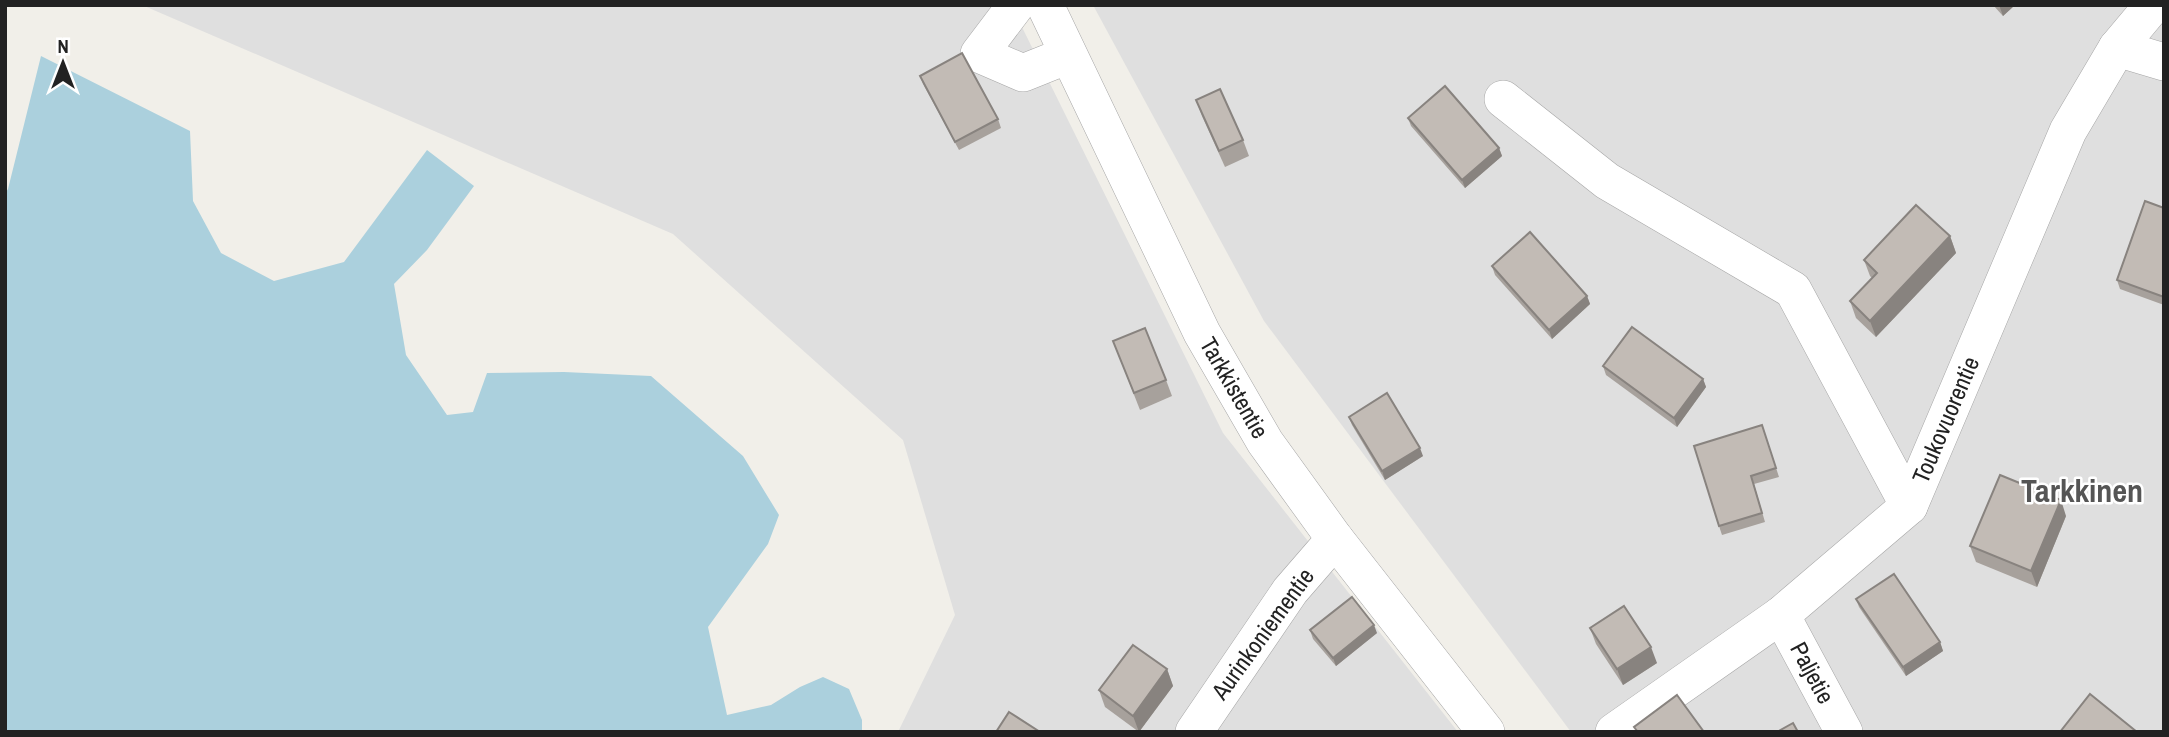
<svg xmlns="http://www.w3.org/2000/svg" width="2169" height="737" viewBox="0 0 2169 737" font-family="'Archivo Narrow',sans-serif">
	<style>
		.residential { fill: #dfdfdf }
		.water { fill: #abd0dd }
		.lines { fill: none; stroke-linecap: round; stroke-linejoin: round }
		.minor-casing { stroke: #a6a6a6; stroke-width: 38 }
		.minor { stroke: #fff; stroke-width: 37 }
		.wall { fill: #a7a19c }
		.shaded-wall { fill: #88837f }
		.building { fill: #c2bbb5; stroke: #88837f; stroke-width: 2 }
		.labels { text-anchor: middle; stroke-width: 5; stroke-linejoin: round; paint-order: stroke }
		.street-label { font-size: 24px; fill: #222; stroke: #fff }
		.district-label { font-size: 32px; font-weight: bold; fill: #555; stroke: #fff }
	</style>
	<rect width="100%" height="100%" fill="#f1efe9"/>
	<g class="residential">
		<path d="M 142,5 L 1011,5 L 1223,433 L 1458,732 L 898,732 L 955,615 L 903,440 L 673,234 Z"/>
		<path d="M 1093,5 L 2164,5 L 2164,732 L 1571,732 L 1264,321 Z"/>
	</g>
	<path class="water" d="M 41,56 L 190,131 L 193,201 L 221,253 L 274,281 L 344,262 L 427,150 L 474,186 L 427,250 L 394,284 L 406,355 L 447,415 L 473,412 L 487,373 L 564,372 L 651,376 L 743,456 L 779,515 L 768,544 L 708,627 L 727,715 L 771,705 L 800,687 L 823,677 L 849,689 L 862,720 L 862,732 L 5,732 L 5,194 L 8,189 Z"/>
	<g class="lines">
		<defs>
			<g id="minor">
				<path d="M 1016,5 L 979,54 L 1023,73 L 1068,55"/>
				<path d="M 1045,5 L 1202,333 L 1265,442 L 1335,539 L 1486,732"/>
				<path d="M 2117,48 L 2164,62"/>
				<path d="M 1503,99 L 1607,181 L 1793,290 L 1909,506"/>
				<path d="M 1781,615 L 1844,732"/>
				<path d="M 1194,732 L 1290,591 L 1335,539"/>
				<path d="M 1614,732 L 1781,615 L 1909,506 L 2068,131 L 2117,48 L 2153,5"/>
			</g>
		</defs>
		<use href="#minor" class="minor-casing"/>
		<use href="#minor" class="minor"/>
	</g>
	<g class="wall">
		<path d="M 1993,5 L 2015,5 L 2003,16 Z"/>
		<path d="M 920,76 L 998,119 L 1001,128 L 959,150 L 923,84 Z"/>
		<path d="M 1196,100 L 1243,140 L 1249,156 L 1225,167 L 1202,116 Z"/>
		<path d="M 1408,118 L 1499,148 L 1502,156 L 1465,188 L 1411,126 Z"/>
		<path d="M 2164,208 L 2164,305 L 2120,289 L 2117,280 Z"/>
		<path d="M 1950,236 L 1956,253 L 1876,337 L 1856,318 L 1850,301 L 1872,278 L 1870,276 L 1864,260 Z"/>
		<path d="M 1492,266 L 1587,296 L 1590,304 L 1552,339 L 1495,275 Z"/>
		<path d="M 1113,341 L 1166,380 L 1172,396 L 1140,410 Z"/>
		<path d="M 1603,366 L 1703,379 L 1706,387 L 1677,427 L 1606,375 Z"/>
		<path d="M 1349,417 L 1423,456 L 1385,480 L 1352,425 Z"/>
		<path d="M 1765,434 L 1779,477 L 1754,484 L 1765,522 L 1722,535 L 1719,526 Z"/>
		<path d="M 2066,516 L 2037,587 L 1976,562 L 1970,546 Z"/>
		<path d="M 1856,599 L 1940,642 L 1943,651 L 1906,676 L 1859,607 Z"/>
		<path d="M 1590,628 L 1657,663 L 1623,685 L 1596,644 Z"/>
		<path d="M 1310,630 L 1377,633 L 1336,666 L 1313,639 Z"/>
		<path d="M 1167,669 L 1173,686 L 1139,732 L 1105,707 L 1099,690 Z"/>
	</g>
	<g class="shaded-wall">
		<path d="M 1999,5 L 2015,5 L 2003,16 Z"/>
		<path d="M 1499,148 L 1502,156 L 1465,188 L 1462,180 Z"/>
		<path d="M 1950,236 L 1956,253 L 1876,337 L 1870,321 Z"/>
		<path d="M 1587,296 L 1590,304 L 1552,339 L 1549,330 Z"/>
		<path d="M 1703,379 L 1706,387 L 1677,427 L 1674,418 Z"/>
		<path d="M 1420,448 L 1423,456 L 1385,480 L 1382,471 Z"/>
		<path d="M 2061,500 L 2066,516 L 2037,587 L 2031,571 Z"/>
		<path d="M 1374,625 L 1377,633 L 1336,666 L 1333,658 Z"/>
		<path d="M 1940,642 L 1943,651 L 1906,676 L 1903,667 Z"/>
		<path d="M 1651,647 L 1657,663 L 1623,685 L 1617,669 Z"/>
		<path d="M 1167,669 L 1173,686 L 1139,732 L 1133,716 Z"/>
	</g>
	<g class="building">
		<path d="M 962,53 L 998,119 L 955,142 L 920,76 Z"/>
		<path d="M 1445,86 L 1499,148 L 1462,180 L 1408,118 Z"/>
		<path d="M 1220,89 L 1243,140 L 1219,151 L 1196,100 Z"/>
		<path d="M 2145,201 L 2164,208 L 2164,297 L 2117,280 Z"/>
		<path d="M 1916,205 L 1950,236 L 1870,321 L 1850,301 L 1877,273 L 1864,260 Z"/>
		<path d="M 1530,232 L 1587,296 L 1549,330 L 1492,266 Z"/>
		<path d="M 1632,327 L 1703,379 L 1674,418 L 1603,366 Z"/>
		<path d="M 1145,328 L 1166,380 L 1134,393 L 1113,341 Z"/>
		<path d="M 1387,393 L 1420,448 L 1382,471 L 1349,417 Z"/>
		<path d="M 1762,425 L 1776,468 L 1751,476 L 1762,513 L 1719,526 L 1694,446 Z"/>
		<path d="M 2000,475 L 2061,500 L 2031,571 L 1970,546 Z"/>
		<path d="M 1894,574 L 1940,642 L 1903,667 L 1856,599 Z"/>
		<path d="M 1352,597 L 1374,625 L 1333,658 L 1310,630 Z"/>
		<path d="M 1624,606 L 1651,647 L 1617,669 L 1590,628 Z"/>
		<path d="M 1133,645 L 1167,669 L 1133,716 L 1099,690 Z"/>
		<path d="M 2090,694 L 2137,732 L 2060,732 Z"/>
		<path d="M 1677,695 L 1704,732 L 1638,732 L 1634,727 Z"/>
		<path d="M 1009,712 L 1040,732 L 996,732 Z"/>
		<path d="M 1793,723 L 1798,732 L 1777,732 Z"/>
	</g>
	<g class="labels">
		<g class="street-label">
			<text transform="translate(1234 388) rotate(60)" y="8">Tarkkistentie</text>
			<text transform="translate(1946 420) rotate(-67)" y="8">Toukovuorentie</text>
			<text transform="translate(1263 634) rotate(-54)" y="8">Aurinkoniementie</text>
			<text transform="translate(1812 673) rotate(62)" y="8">Paljetie</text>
		</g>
		<g class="district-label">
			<text x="2082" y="502">Tarkkinen</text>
		</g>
	</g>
	<rect width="2169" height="737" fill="none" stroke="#222222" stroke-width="14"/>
	<g transform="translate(63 63)" stroke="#ffffff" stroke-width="5" paint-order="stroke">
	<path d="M0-5L12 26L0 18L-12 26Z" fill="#222222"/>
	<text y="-10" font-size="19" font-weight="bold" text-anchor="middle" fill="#222222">N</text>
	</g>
</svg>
